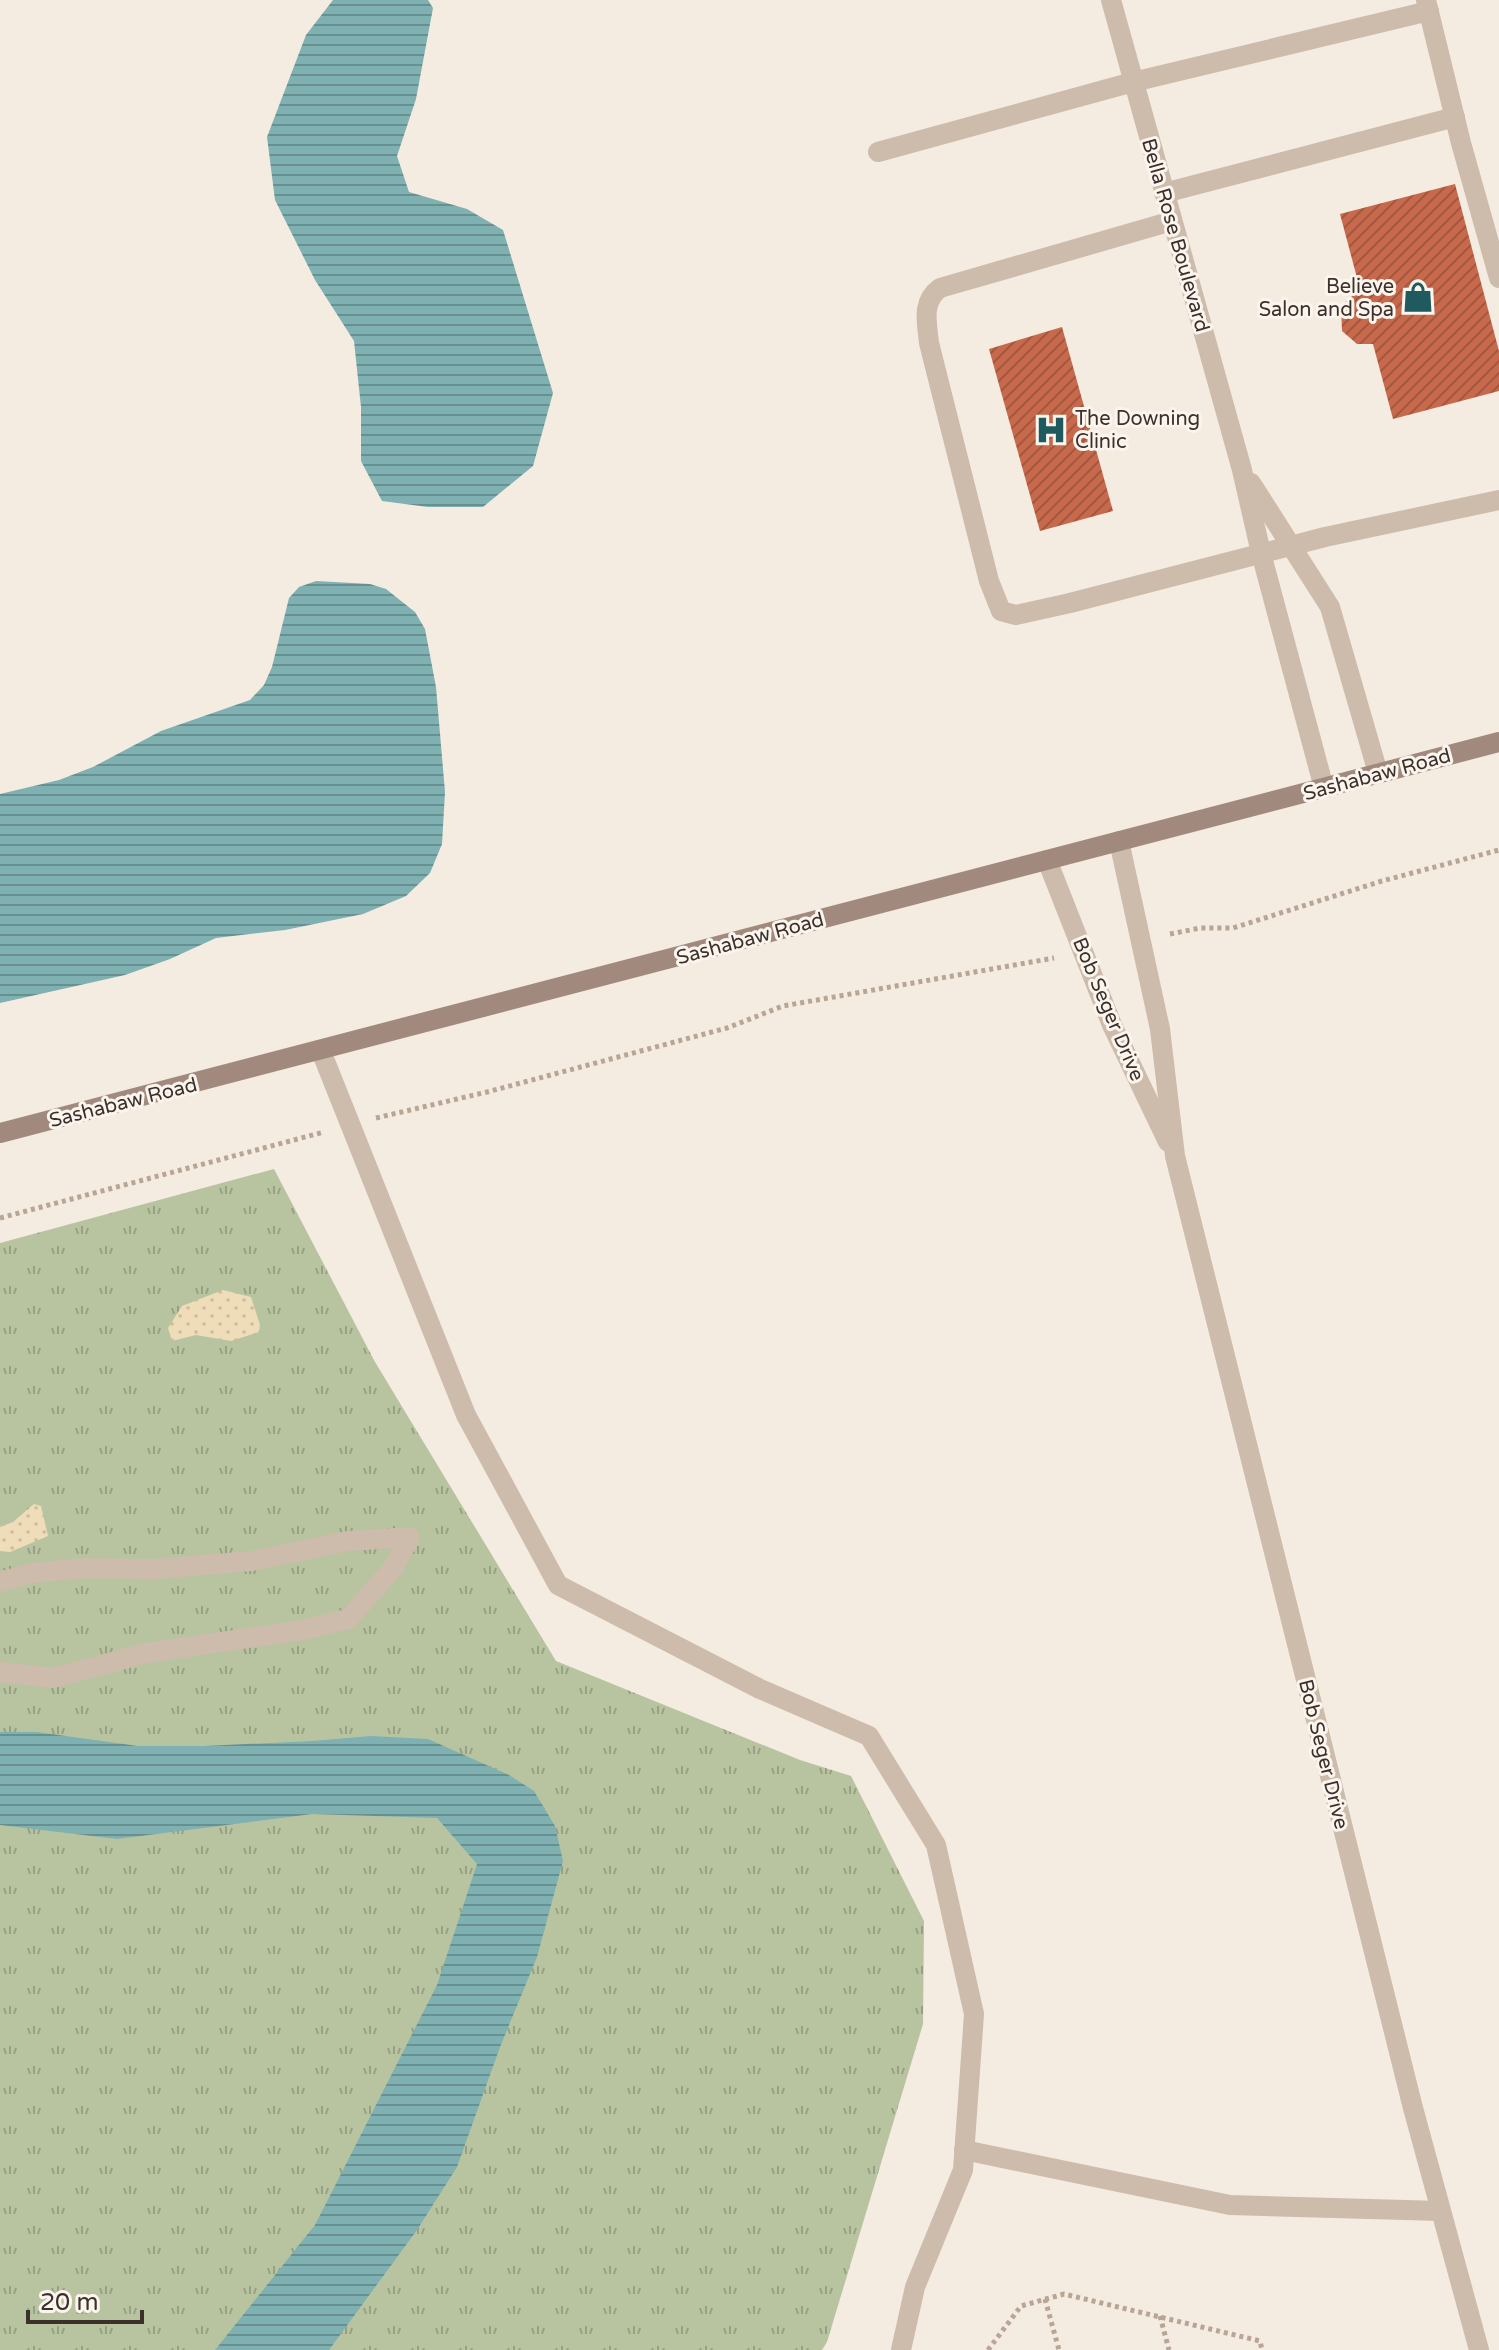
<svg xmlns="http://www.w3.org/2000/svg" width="1499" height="2350" viewBox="0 0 1499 2350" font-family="'Varela Round',sans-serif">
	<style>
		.grass { fill: url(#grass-tufts) }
		.sand { fill: url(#sand-dots) }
		.water { fill: url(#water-rules) }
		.building { fill: url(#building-hatch) }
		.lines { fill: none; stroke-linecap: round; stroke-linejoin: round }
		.path { stroke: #b9a596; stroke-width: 5; stroke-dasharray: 4 4; stroke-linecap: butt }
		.service { stroke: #cdbbac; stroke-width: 20 }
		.secondary { stroke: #a18a7d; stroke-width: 20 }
		.labels { text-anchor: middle; stroke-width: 6; stroke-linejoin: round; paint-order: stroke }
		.street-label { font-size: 20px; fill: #3b302b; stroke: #fbf5ee }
		.poi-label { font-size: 20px; fill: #3b302b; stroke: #fbf5ee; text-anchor: end }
	</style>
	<defs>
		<pattern id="grass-tufts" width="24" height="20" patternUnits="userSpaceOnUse" patternTransform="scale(2)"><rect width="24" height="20" fill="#b8c4a0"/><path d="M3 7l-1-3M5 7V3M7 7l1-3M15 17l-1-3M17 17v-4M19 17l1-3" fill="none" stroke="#97a083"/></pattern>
		<pattern id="sand-dots" width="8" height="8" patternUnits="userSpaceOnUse" patternTransform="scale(2)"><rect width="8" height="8" fill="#efdcb8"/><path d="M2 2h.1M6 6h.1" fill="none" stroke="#cebd9e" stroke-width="1.8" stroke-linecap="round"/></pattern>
		<pattern id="water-rules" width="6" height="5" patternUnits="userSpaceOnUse" patternTransform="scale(2)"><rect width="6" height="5" fill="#7fb0b2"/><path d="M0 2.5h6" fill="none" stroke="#699091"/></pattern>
		<pattern id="building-hatch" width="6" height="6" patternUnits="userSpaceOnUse" patternTransform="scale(2)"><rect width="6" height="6" fill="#c8694b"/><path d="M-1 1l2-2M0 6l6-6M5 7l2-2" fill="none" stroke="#a4573f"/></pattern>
	</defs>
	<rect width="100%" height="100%" fill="#f4ebe1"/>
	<path class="grass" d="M 274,1169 L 375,1362 L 556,1661 L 800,1760 L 851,1776 L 924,1921 L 923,2024 L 827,2342 L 822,2350 L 0,2350 L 0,1243 Z"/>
	<g class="sand">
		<path d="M 223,1290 L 251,1297 L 260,1325 L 259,1332 L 231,1341 L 196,1335 L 172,1341 L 168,1328 L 182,1306 Z"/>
		<path d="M 34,1504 L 41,1506 L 48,1536 L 10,1552 L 0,1551 L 0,1527 L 13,1522 Z"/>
	</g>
	<g class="water">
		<path d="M 333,0 L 428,0 L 433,8 L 416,99 L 397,156 L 409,192 L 467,209 L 503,230 L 553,393 L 533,466 L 483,507 L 428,507 L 382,501 L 361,461 L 361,407 L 354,341 L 315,280 L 275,200 L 267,137 L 306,35 Z"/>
		<path d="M 316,581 L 370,584 L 386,589 L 415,612 L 425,629 L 436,687 L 445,792 L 442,844 L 430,873 L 406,896 L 363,914 L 285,930 L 216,938 L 170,959 L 125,975 L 0,1003 L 0,794 L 59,780 L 93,767 L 161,731 L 250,700 L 264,685 L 272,667 L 289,598 L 299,587 Z"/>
		<path d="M 0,1732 L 37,1732 L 138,1746 L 204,1746 L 313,1741 L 371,1736 L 428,1739 L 509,1775 L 534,1791 L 555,1826 L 563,1861 L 537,1957 L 500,2047 L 457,2167 L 417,2230 L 329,2350 L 215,2350 L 315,2225 L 437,1985 L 477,1864 L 437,1818 L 312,1814 L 117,1839 L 0,1825 Z"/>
	</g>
	<g class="building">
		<path d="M 1455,184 L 1499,351 L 1499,391 L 1393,419 L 1373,344 L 1357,344 L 1342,331 L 1341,306 L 1360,289 L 1340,214 Z"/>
		<path d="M 1062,327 L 1113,511 L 1040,531 L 989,349 Z"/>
	</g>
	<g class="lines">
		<g class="path">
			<path d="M 1170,934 L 1200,928 L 1233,928 L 1382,881 L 1499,850"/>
			<path d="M 376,1118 L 487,1092 L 727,1028 L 783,1006 L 1054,958"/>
			<path d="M 0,1218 L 324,1132"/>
			<path d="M 1045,2299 L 1059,2350"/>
			<path d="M 1160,2316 L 1169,2350"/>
			<path d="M 988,2350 L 1021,2306 L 1064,2294 L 1260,2341 L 1262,2350"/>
		</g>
		<g class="service">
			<path d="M 1111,0 L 1242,470 L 1261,553 L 1324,788"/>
			<path d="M 1426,0 L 1461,143 L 1499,278"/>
			<path d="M 878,152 L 1133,82 L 1429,11"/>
			<path d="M 1164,193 L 1455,117"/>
			<path d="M 1172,221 L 940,288 C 921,302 927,322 929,343 L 989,581 L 1001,611 L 1016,615 L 1070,603 L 1325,537 L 1499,500"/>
			<path d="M 1251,483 L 1330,607 L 1378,773"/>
			<path d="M 1119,841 L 1160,1029 L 1175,1156 L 1413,2108 L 1479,2350"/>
			<path d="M 1047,860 L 1112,1025 L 1168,1142"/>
			<path d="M 321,1051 L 466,1415 L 558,1585 L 760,1689 L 869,1736 L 936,1845 L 974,2014 L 963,2170 L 915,2287 L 901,2350"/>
			<path d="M 0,1582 L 31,1573 L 85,1568 L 154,1569 L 252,1561 L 348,1541 L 410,1537 L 394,1567 L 348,1619 L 303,1630 L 146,1653 L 53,1678 L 0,1672"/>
			<path d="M 964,2150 L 1230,2205 L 1441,2211"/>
		</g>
		<path class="secondary" d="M 0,1133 L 1499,742"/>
	</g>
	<defs>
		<symbol id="shop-bare" viewBox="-9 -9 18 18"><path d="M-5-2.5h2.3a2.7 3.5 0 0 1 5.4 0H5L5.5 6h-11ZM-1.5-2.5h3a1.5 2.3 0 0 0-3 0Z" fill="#1f5a5e" stroke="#fbf5ee" stroke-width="2.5" paint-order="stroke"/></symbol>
		<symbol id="hospital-bare" viewBox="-9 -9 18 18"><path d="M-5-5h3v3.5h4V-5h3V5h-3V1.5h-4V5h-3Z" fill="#1f5a5e" stroke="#fbf5ee" stroke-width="2.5" paint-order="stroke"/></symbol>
	</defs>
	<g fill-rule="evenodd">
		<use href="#shop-bare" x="1396" y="275" width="44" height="44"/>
		<use href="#hospital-bare" x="1029" y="408" width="44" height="44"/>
	</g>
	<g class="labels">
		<g class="street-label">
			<text transform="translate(1176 235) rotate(74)" y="7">Bella Rose Boulevard</text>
			<text transform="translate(1377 774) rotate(-15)" y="7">Sashabaw Road</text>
			<text transform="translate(750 938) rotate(-15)" y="7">Sashabaw Road</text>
			<text transform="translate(1109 1009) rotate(67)" y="7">Bob Seger Drive</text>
			<text transform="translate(123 1102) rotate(-14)" y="7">Sashabaw Road</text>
			<text transform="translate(1324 1754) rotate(76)" y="7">Bob Seger Drive</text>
		</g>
		<g class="poi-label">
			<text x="1394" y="293">Believe<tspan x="1394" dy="23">Salon and Spa</tspan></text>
			<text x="1075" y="425" text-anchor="start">The Downing<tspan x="1075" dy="23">Clinic</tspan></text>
		</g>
	</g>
	<path d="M28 2310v12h114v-12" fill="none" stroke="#3b302b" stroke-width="4"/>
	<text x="40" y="2310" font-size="24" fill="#3b302b" stroke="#fbf5ee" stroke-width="6" paint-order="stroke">20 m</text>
</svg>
